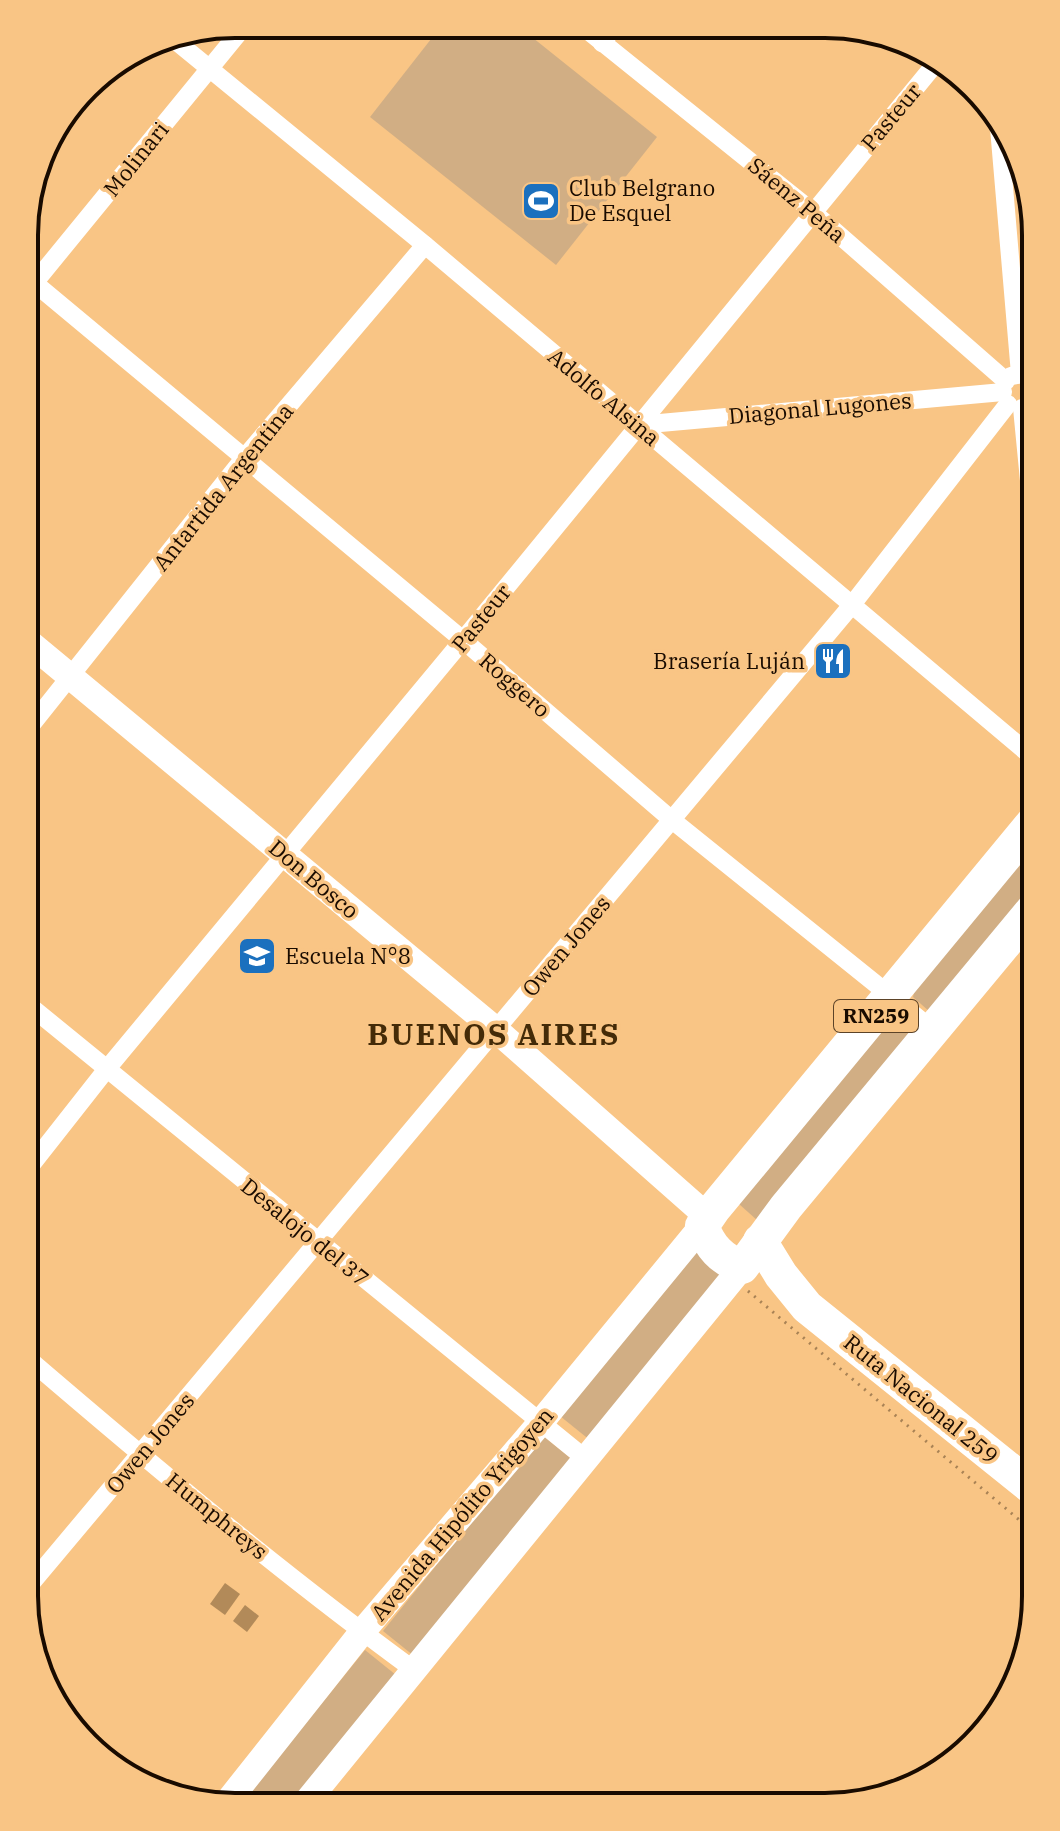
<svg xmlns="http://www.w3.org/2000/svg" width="1060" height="1831" viewBox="0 0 1060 1831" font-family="'IBM Plex Serif',serif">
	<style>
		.green { fill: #d1ae84 }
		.building { fill: #b28a59 }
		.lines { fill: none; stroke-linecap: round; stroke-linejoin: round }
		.path { stroke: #a88255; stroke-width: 3; stroke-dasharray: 2 6; stroke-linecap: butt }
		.street { stroke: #fff; stroke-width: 18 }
		.secondary { stroke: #fff; stroke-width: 26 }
		.highway { stroke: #fff; stroke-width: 34 }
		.labels { text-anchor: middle; stroke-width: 7; stroke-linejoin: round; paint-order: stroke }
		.shield { fill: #f9c585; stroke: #5c4328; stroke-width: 2 }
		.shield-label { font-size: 20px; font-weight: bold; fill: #190b00 }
		.street-label { font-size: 22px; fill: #190b00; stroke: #f9c585 }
		.poi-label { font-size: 22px; fill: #190b00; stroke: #f9c585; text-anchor: start }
		.district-label { font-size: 30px; font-weight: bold; letter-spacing: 2px; fill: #442b08; stroke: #f9c585 }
		.rim { fill: none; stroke: #190b00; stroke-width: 4 }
	</style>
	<rect width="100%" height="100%" fill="#f9c585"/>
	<g class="green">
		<path d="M 442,25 L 518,26 L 657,137 L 556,265 L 370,117 Z"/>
		<path d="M 1036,838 L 1036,896 L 930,1012 L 913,997 L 916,985 Z"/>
		<path d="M 889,1017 L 898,1017 L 913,1031 L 758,1221 L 739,1204 Z"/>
		<path d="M 696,1250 L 727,1275 L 591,1441 L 560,1416 Z"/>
		<path d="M 542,1435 L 573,1460 L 414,1656 L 383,1631 Z"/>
		<path d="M 365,1650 L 396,1675 L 290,1805 L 239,1805 Z"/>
	</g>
	<g class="building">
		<path d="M 225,1583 L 240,1594 L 225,1615 L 210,1604 Z"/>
		<path d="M 245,1605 L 259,1616 L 247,1632 L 233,1621 Z"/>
	</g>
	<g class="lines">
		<path class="path" d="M 748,1291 L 1036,1534"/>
		<g class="street">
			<path d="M 582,26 L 813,212 L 1006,381"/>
			<path d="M 171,37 L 425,245 L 1036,760"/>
			<path d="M 602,43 L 615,26"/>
			<path d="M 999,128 L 1020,374"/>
			<path d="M 26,276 L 463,640 L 672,820 L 933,1030"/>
			<path d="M 26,293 L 246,24"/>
			<path d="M 1011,376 L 1024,374 L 1036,385"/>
			<path d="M 1022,408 L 1036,553"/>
			<path d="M 638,425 L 1003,392"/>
			<path d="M 25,733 L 244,458 L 425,245"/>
			<path d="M 25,1002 L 587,1460"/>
			<path d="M 25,1173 L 106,1070 L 463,640 L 936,63"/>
			<path d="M 24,1355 C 151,1464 280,1572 414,1670"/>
			<path d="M 24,1592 L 851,606 L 1008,404"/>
		</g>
		<g class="secondary">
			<path d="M 25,639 L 495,1029 L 708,1217"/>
			<path d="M 225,1805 L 362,1632 L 541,1422 L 702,1226"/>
			<path d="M 304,1805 L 742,1267"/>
		</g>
		<g class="highway">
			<path d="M 1036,906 L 786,1207 L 742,1267 C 721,1259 710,1247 702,1226 L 713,1210 L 1036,819"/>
			<path d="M 760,1241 L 781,1275 L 807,1307 L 1036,1491"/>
		</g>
	</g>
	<defs>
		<symbol id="stadium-square" viewBox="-11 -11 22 22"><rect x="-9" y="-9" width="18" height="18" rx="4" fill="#1b70be" stroke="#f9c585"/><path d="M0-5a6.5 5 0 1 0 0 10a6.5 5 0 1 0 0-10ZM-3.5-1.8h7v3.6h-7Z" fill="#fff"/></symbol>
		<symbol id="restaurant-square" viewBox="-11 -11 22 22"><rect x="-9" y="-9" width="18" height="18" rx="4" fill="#1b70be" stroke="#f9c585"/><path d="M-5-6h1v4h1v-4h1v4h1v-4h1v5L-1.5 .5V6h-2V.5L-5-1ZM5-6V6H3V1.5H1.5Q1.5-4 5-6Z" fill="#fff"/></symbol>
		<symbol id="school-square" viewBox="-11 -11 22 22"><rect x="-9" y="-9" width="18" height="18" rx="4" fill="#1b70be" stroke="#f9c585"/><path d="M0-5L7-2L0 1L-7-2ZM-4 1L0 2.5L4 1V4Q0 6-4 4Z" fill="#fff"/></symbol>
	</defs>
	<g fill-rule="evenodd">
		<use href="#stadium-square" x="519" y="179" width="44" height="44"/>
		<use href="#restaurant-square" x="811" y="639" width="44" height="44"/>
		<use href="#school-square" x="235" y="934" width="44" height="44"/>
	</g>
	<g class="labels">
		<rect class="shield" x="834" y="1000" width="84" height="32" rx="6"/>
		<g class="shield-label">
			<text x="876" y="1023">RN259</text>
		</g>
		<g class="street-label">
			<text transform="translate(891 117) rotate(-50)" y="8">Pasteur</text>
			<text transform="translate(136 159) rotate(-51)" y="8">Molinari</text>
			<text transform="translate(797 200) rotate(40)" y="8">Sáenz Peña</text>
			<text transform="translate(604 397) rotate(40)" y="8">Adolfo Alsina</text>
			<text transform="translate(820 408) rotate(-5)" y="8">Diagonal Lugones</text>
			<text transform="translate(223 487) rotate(-51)" y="8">Antartida Argentina</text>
			<text transform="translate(481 618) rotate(-51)" y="8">Pasteur</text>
			<text transform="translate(515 685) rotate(41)" y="8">Roggero</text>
			<text transform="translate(314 879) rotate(40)" y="8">Don Bosco</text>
			<text transform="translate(566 946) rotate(-50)" y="8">Owen Jones</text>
			<text transform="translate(305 1232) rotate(39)" y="8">Desalojo del 37</text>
			<text transform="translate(921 1399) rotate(39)" y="8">Ruta Nacional 259</text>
			<text transform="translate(150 1443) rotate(-50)" y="8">Owen Jones</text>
			<text transform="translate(462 1514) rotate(-50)" y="8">Avenida Hipólito Yrigoyen</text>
			<text transform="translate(217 1516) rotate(39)" y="8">Humphreys</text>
		</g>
		<g class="poi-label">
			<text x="569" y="196">Club Belgrano<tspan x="569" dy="25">De Esquel</tspan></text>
			<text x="805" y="669" text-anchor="end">Brasería Luján</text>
			<text x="285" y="964">Escuela N°8</text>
		</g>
		<g class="district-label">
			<text x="494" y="1045">BUENOS AIRES</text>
		</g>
	</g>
	<path d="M0 0H1060V1831H0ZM235 38H825A197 197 0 0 1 1022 235V1596A197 197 0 0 1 825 1793H235A197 197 0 0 1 38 1596V235A197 197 0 0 1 235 38Z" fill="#f9c585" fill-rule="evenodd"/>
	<path class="rim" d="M235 38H825A197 197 0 0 1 1022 235V1596A197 197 0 0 1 825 1793H235A197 197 0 0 1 38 1596V235A197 197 0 0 1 235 38Z"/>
</svg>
